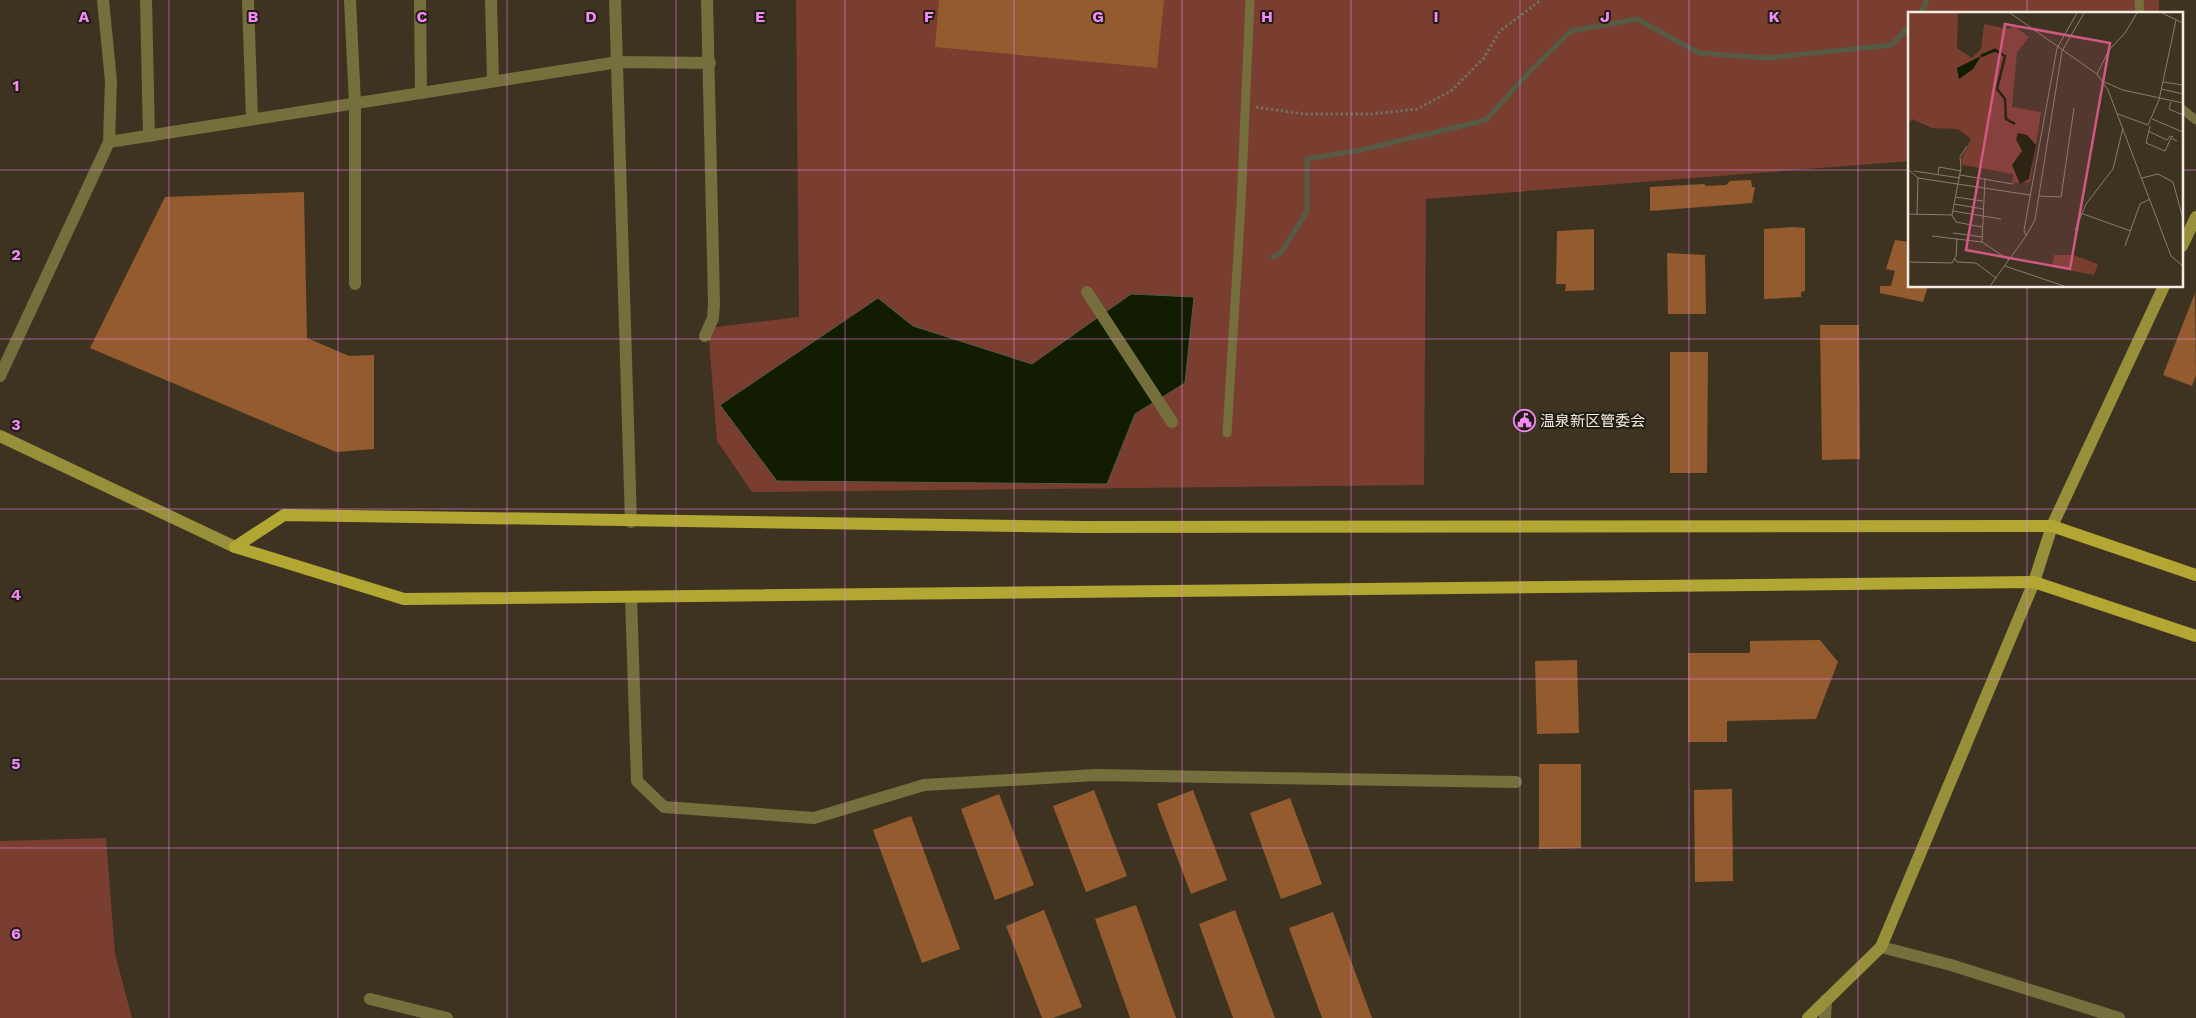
<svg xmlns="http://www.w3.org/2000/svg" width="2196" height="1018" viewBox="0 0 2196 1018" font-family="'Work Sans','Noto Sans SC',sans-serif">
	<style>
		.green { fill: #793e30 }
		.water { fill: #111c00; stroke: #555b44 }
		.lines { fill: none; stroke-linecap: round; stroke-linejoin: round }
		.stream { stroke: #555b44; stroke-width: 5 }
		.building { fill: #945c2e }
		.path { stroke: #756c5b; stroke-width: 3; stroke-dasharray: 2.5 2.5; stroke-linecap: butt }
		.lane { stroke: #746f3d; stroke-width: 9 }
		.street { stroke: #746f3d; stroke-width: 12 }
		.secondary { stroke: #978f3a; stroke-width: 12 }
		.primary { stroke: #b2a733; stroke-width: 12 }
		.grid { fill: none; stroke: #f18af4; stroke-width: 1; stroke-opacity: 0.55 }
		.labels { text-anchor: middle; stroke-width: 4; stroke-linejoin: round; paint-order: stroke }
		.poi-label { font-size: 15px; fill: #f4ede1; stroke: #211c14; text-anchor: start }
		.inset-river { fill: none; stroke: #111c00; stroke-width: 2.5 }
		.inset-road { fill: none; stroke: #877d6e; stroke-width: 1 }
		.view { fill: #d15883; fill-opacity: 0.15; stroke: #d15883; stroke-width: 2.5 }
		.inset-edge { fill: none; stroke: #f4ede1; stroke-width: 2.5 }
		.grid-label { font-size: 16px; text-anchor: middle; font-weight: bold; fill: #f18af4; stroke: #211c14; stroke-width: 4; stroke-linejoin: round; paint-order: stroke }
	</style>
	<rect width="100%" height="100%" fill="#3e3321"/>
	<g class="green">
		<path d="M 796,0 L 2159,0 L 2159,14 L 1910,14 L 1910,161 L 1426,199 L 1424,485 L 752,492 L 717,441 L 708,328 L 799,317 Z"/>
		<path d="M 106,838 L 115,954 L 132,1018 L 0,1018 L 0,841 Z"/>
	</g>
	<path class="water" d="M 1131,294 L 1194,297 L 1185,383 L 1135,414 L 1107,484 L 777,481 L 720,405 L 878,298 L 913,326 L 1032,364 Z"/>
	<g class="lines">
		<g class="stream">
			<path d="M 1919,14 L 1925,6 L 1926,0"/>
			<path d="M 1273,257 L 1281,253 L 1307,211 L 1307,159 L 1361,150 L 1486,120 L 1530,71 L 1571,31 L 1637,19 L 1699,53 L 1767,58 L 1892,45 L 1910,25"/>
		</g>
	</g>
	<g class="building">
		<path d="M 939,0 L 1164,0 L 1157,68 L 935,47 Z"/>
		<path d="M 1751,180 L 1752,187 L 1755,187 L 1752,203 L 1650,211 L 1650,187 L 1704,184 L 1706,186 L 1726,185 L 1730,181 Z"/>
		<path d="M 304,192 L 307,338 L 349,356 L 374,355 L 374,449 L 336,452 L 90,348 L 165,197 Z"/>
		<path d="M 1793,227 L 1805,228 L 1805,291 L 1801,292 L 1801,297 L 1764,299 L 1764,229 Z"/>
		<path d="M 1594,229 L 1594,290 L 1565,291 L 1566,284 L 1556,284 L 1557,231 Z"/>
		<path d="M 1895,240 L 1910,242 L 1910,286 L 1928,286 L 1923,302 L 1880,293 L 1880,286 L 1891,286 L 1895,271 L 1886,269 Z"/>
		<path d="M 1667,253 L 1705,255 L 1706,314 L 1668,314 Z"/>
		<path d="M 2195,293 L 2196,375 L 2192,386 L 2163,375 Z"/>
		<path d="M 1820,325 L 1859,325 L 1860,459 L 1822,460 Z"/>
		<path d="M 1670,352 L 1708,352 L 1707,473 L 1670,473 Z"/>
		<path d="M 1820,640 L 1838,662 L 1816,719 L 1727,721 L 1727,742 L 1688,742 L 1688,653 L 1750,653 L 1750,641 Z"/>
		<path d="M 1577,660 L 1579,733 L 1537,734 L 1535,661 Z"/>
		<path d="M 1539,764 L 1581,764 L 1581,848 L 1539,849 Z"/>
		<path d="M 1732,789 L 1733,881 L 1695,882 L 1694,790 Z"/>
		<path d="M 1094,790 L 1127,876 L 1086,892 L 1053,806 Z"/>
		<path d="M 1193,790 L 1227,880 L 1191,894 L 1157,804 Z"/>
		<path d="M 999,794 L 1034,885 L 995,900 L 961,809 Z"/>
		<path d="M 1290,798 L 1322,884 L 1281,899 L 1250,813 Z"/>
		<path d="M 911,816 L 960,949 L 922,963 L 873,830 Z"/>
		<path d="M 1136,905 L 1176,1018 L 1130,1018 L 1095,919 Z"/>
		<path d="M 1044,910 L 1082,1007 L 1053,1018 L 1042,1018 L 1006,926 Z"/>
		<path d="M 1235,910 L 1275,1018 L 1233,1018 L 1199,924 Z"/>
		<path d="M 1333,912 L 1372,1018 L 1322,1018 L 1289,928 Z"/>
	</g>
	<g class="lines">
		<path class="path" d="M 1256,107 L 1304,114 L 1372,114 L 1417,109 L 1451,91 L 1483,59 L 1500,31 L 1541,0"/>
		<g class="lane">
			<path d="M 2139,0 L 2140,14"/>
			<path d="M 2182,109 L 2196,120"/>
			<path d="M 1227,433 L 1241,204 L 1250,0"/>
		</g>
		<g class="street">
			<path d="M 146,0 L 149,136"/>
			<path d="M 248,0 L 252,119"/>
			<path d="M 350,0 L 355,103 L 355,284"/>
			<path d="M 420,0 L 421,93"/>
			<path d="M 491,0 L 493,81"/>
			<path d="M 615,0 L 631,522"/>
			<path d="M 109,142 L 618,62 L 710,63"/>
			<path d="M 1087,292 L 1172,422"/>
			<path d="M 705,336 L 713,318 L 714,303 L 707,0"/>
			<path d="M 0,376 L 109,142 L 111,81 L 103,0"/>
			<path d="M 631,597 L 637,781 L 664,807 L 814,818 L 924,785 L 1096,775 L 1516,782"/>
			<path d="M 1881,947 L 1951,965 L 2119,1018"/>
			<path d="M 370,999 L 447,1018"/>
			<path d="M 1825,1018 L 1826,1000"/>
		</g>
		<g class="secondary">
			<path d="M 2182,246 L 2196,217"/>
			<path d="M 0,436 L 235,547"/>
			<path d="M 1808,1018 L 1881,947 L 2034,582 L 2052,526 L 2164,286"/>
		</g>
		<g class="primary">
			<path d="M 235,547 L 284,515 L 1083,527 L 2052,526 L 2196,575"/>
			<path d="M 235,547 L 404,599 L 2034,582 L 2196,636"/>
		</g>
	</g>
	<path class="grid" d="M 169,0 L 169,1018M 338,0 L 338,1018M 507,0 L 507,1018M 676,0 L 676,1018M 845,0 L 845,1018M 1014,0 L 1014,1018M 1182,0 L 1182,1018M 1351,0 L 1351,1018M 1520,0 L 1520,1018M 1689,0 L 1689,1018M 1858,0 L 1858,1018M 2027,0 L 2027,14M 0,170 L 1910,170M 2182,170 L 2196,170M 2027,286 L 2027,1018M 0,339 L 2196,339M 0,509 L 2196,509M 0,679 L 2196,679M 0,848 L 2196,848"/>
	<defs>
		<symbol id="civic-ring" viewBox="-11 -11 22 22"><circle r="9.5" fill="#211c14" stroke="#f18af4" stroke-width="1.5"/><path d="M-.6-6.5H3V-4.5H.6V-3L4-1V1h2V6H-6V1h2V-1L-.6-3ZM-1.2 2.5V6h2.4V2.5Z" fill="#f18af4"/></symbol>
	</defs>
	<g fill-rule="evenodd">
		<use href="#civic-ring" x="1512" y="408" width="25" height="25"/>
	</g>
	<g class="labels">
		<g class="poi-label">
			<text x="1540" y="426">温泉新区管委会</text>
		</g>
	</g>
	<g transform="translate(1908 12)">
		<rect width="275" height="275" fill="#3e3321"/>
		<path d="M 0,1 L 50,1 L 49,36 L 64,46 L 73,37 L 76,12 L 101,17 L 106,14 L 121,25 L 109,40 L 104,95 L 133,100 L 122,170 L 104,171 L 105,162 L 55,153 L 53,148 L 63,127 L 50,117 L 24,116 L 4,107 L 0,112 ZM 146,243 L 165,243 L 190,252 L 186,263 L 144,255 Z" fill="#793e30"/>
		<path d="M 73,44 L 65,57 L 51,67 L 49,56 ZM 110,121 L 119,123 L 128,133 L 121,167 L 112,172 L 104,153 L 114,139 L 108,127 Z" fill="#111c00"/>
		<path class="inset-river" d="M 73,44 L 87,38 L 97,44 L 89,77 L 97,87 L 98,107 L 107,112"/>
		<path class="inset-road" d="M 102,1 L 189,62 L 200,78 L 263,244 L 275,254M 254,1 L 275,11M 189,62 L 201,38 L 217,21 L 229,1M 194,69 L 215,78 L 275,91M 255,70 L 275,73M 253,77 L 275,82M 263,90 L 261,97 L 275,103M 210,102 L 240,113 L 251,88 L 268,8M 244,107 L 275,120M 242,114 L 238,131 L 257,139 L 263,126 L 269,129M 240,119 L 259,128 L 262,124 L 265,125M 0,157 L 10,166 L 122,183M 6,159 L 52,166M 30,162 L 31,155 L 53,159M 52,163 L 105,172M 234,166 L 250,162 L 265,170 L 275,207M 131,184 L 153,185 L 166,96M 47,185 L 75,189M 46,192 L 75,197M 45,199 L 93,207M 0,202 L 44,203 L 53,156 L 52,145 L 59,134M 9,202 L 10,166M 175,202 L 223,219M 44,203 L 48,210 L 74,215M 167,218 L 178,192 L 205,157 L 215,116M 45,221 L 74,225M 24,224 L 74,230 L 101,248M 118,224 L 127,208 L 154,39 L 176,1M 118,224 L 116,218 L 149,36 L 169,1M 74,230 L 77,166M 217,234 L 232,192 L 242,187M 47,247 L 49,250 L 68,251 L 88,266M 2,250 L 44,251 L 48,244 L 49,226M 97,254 L 156,274M 82,274 L 118,224"/>
		<path class="view" d="M 97,12 L 202,31 L 162,257 L 58,238 Z"/>
		<rect width="275" height="275" class="inset-edge"/>
	</g>
	<g class="grid-label">
		<text x="84" y="22">A</text>
		<text x="253" y="22">B</text>
		<text x="422" y="22">C</text>
		<text x="591" y="22">D</text>
		<text x="760" y="22">E</text>
		<text x="929" y="22">F</text>
		<text x="1098" y="22">G</text>
		<text x="1267" y="22">H</text>
		<text x="1436" y="22">I</text>
		<text x="1605" y="22">J</text>
		<text x="1774" y="22">K</text>
		<text x="16" y="91">1</text>
		<text x="16" y="260">2</text>
		<text x="16" y="430">3</text>
		<text x="16" y="600">4</text>
		<text x="16" y="769">5</text>
		<text x="16" y="939">6</text>
	</g>
</svg>
